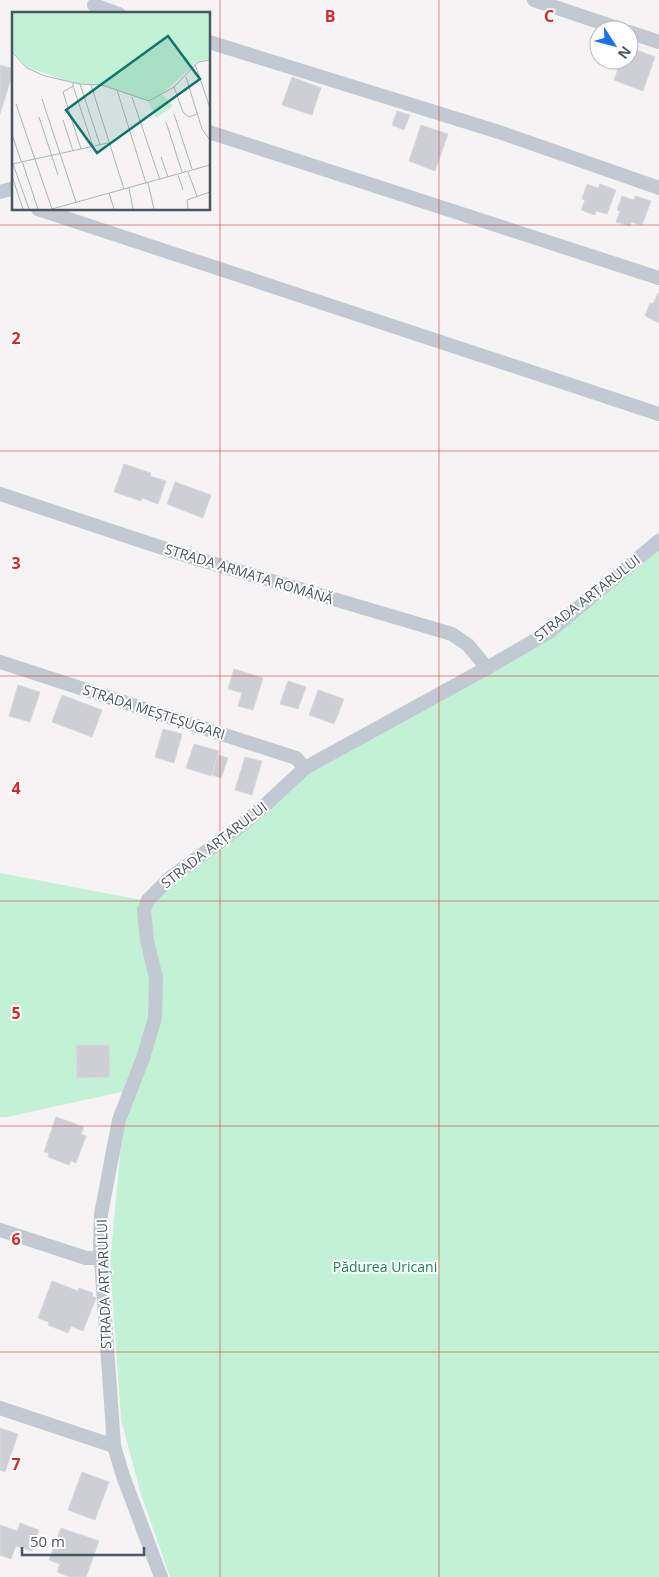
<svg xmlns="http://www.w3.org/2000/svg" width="659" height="1577" viewBox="0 0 659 1577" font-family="'Open Sans',sans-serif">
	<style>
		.green { fill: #c3f1d5 }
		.building { fill: #cdcfd5; stroke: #d7d9de }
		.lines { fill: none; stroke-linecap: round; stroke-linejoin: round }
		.minor { stroke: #c1cad2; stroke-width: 14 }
		.grid { fill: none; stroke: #d62828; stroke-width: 1; stroke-opacity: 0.55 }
		.labels { text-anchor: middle; stroke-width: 4; stroke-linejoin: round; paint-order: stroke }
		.street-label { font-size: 14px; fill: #4a5661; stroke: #fff }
		.park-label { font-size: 14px; fill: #17864f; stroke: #fff }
		.inset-road { fill: none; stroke: #b1b4b9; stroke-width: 1 }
		.view { fill: #0f766e; fill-opacity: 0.15; stroke: #0f766e; stroke-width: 2.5 }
		.inset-edge { fill: none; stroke: #4a5661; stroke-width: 2.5 }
		.grid-label { font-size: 16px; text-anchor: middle; font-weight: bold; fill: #d62828; stroke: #fff; stroke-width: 4; stroke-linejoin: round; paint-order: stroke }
	</style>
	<rect width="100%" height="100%" fill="#f5f3f3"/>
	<path class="green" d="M 659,532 L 659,1577 L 170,1577 L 140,1491 L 121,1419 L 110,1263 L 126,1091 L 7,1117 L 0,1117 L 0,873 L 152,902 L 303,777 L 489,672 Z"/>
	<g class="building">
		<path d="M 629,47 L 655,57 L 643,91 L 614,80 L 621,60 L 629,60 Z"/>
		<path d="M 0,65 L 14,69 L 0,114 Z"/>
		<path d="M 292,77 L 321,88 L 312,115 L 282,105 Z"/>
		<path d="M 397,111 L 410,115 L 404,130 L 392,125 Z"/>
		<path d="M 421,125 L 448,134 L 435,171 L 409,161 Z"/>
		<path d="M 587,184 L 598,188 L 600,184 L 616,190 L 607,214 L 596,211 L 595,215 L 581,210 L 585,200 L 582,199 Z"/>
		<path d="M 622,196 L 634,200 L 635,196 L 651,201 L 642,225 L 631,222 L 630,226 L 616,222 L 620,211 L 617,210 Z"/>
		<path d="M 658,293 L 659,293 L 659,323 L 645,316 L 650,303 L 653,304 Z"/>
		<path d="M 124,464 L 151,473 L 150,476 L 166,481 L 158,504 L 142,498 L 141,501 L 114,492 Z"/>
		<path d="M 175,482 L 211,495 L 203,518 L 167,504 Z"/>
		<path d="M 234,669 L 263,678 L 253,710 L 238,706 L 242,693 L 228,689 Z"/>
		<path d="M 288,681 L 306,687 L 298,709 L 280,704 Z"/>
		<path d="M 18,685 L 40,692 L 30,722 L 9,716 Z"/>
		<path d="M 318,690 L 344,699 L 334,724 L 309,715 Z"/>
		<path d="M 62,695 L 102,710 L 92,737 L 52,722 Z"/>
		<path d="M 163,729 L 182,734 L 174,763 L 155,757 Z"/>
		<path d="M 194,744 L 219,751 L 211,776 L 186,768 Z"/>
		<path d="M 218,755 L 228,758 L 221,778 L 212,775 Z"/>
		<path d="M 245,757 L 262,761 L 252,795 L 235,790 Z"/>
		<path d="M 76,1045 L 109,1045 L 110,1077 L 77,1078 Z"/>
		<path d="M 56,1117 L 84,1127 L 81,1134 L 86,1136 L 76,1163 L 71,1161 L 69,1165 L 48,1157 L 49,1153 L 44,1152 Z"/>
		<path d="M 52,1281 L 78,1291 L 79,1288 L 93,1293 L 92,1296 L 96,1298 L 83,1331 L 71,1326 L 68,1333 L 48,1325 L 49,1322 L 38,1318 Z"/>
		<path d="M 0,1428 L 18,1434 L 5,1472 L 0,1470 Z"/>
		<path d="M 82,1472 L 109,1482 L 95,1520 L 68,1510 Z"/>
		<path d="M 20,1523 L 39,1530 L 32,1551 L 16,1546 L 11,1559 L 0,1555 L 0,1525 L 17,1531 Z"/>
		<path d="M 61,1528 L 99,1541 L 86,1577 L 70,1577 L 57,1572 L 60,1564 L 49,1560 Z"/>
	</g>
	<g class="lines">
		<g class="minor">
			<path d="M 534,0 L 623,30"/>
			<path d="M 94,5 L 119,14"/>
			<path d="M 629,32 L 659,42"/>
			<path d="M 209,42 L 499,132 L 659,188"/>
			<path d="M 209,132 L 659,278"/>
			<path d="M 0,192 L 14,188"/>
			<path d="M 38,209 L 659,414"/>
			<path d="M 0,494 L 181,554 L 452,634 L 468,645 L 487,668"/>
			<path d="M 0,662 L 296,758 L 305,768"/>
			<path d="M 0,1230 L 86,1258 L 100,1258"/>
			<path d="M 0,1408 L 114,1446"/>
			<path d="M 161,1577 L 123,1476 L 114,1446 L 100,1245 L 101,1214 L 119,1120 L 143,1058 L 155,1018 L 156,978 L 147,940 L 144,910 L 148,900 L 170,878 L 234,831 L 264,806 L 305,768 L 487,668 L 549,632 L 659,541"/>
		</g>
	</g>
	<path class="grid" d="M 220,0 L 220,1577M 439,0 L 439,1577M 0,225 L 659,225M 0,451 L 659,451M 0,676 L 659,676M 0,901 L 659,901M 0,1126 L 659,1126M 0,1352 L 659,1352"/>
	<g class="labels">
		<g class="street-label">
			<text transform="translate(249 574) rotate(17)" y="5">STRADA ARMATA ROMÂNĂ</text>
			<text transform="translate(587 598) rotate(-38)" y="5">STRADA ARȚARULUI</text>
			<text transform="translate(154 712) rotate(18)" y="5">STRADA MEȘTEȘUGARI</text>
			<text transform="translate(214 845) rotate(-38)" y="5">STRADA ARȚARULUI</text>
			<text transform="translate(104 1284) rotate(-92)" y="5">STRADA ARȚARULUI</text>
		</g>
		<g class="park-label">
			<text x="385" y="1272">Pădurea Uricani</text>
		</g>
	</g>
	<g transform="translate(12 12)">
		<rect width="198" height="198" fill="#f5f3f3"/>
		<path d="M 0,0 L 197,0 L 197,47 L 186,49 L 150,82 L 161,94 L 144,106 L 136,89 L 87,73 L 64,72 L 15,55 L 0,39 Z" fill="#c3f1d5"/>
		<path class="inset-road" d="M 0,40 L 15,56 L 33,64 L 68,72 L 90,73 L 137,89 L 162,75 L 186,50 L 198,48M 183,52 L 198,96M 174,65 L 190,117 L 198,128M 61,71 L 61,74 L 51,80 L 69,137M 68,72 L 88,133M 79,73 L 112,177M 61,74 L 81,134M 162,75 L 171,100 L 177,105 L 185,102M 105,78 L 134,171M 120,85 L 148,168M 30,87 L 64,190M 4,92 L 40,197M 162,102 L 180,157M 27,105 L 46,163M 51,108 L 61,139M 154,110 L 170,160M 0,122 L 9,149M 149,145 L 156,165M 0,149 L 17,197M 10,149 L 26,197M 0,152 L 96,131M 176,160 L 185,184M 166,163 L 171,178M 0,164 L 11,197M 136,171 L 142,197M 117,176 L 121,197M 97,181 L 102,197M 40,197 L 198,153M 176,197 L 175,188 L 198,180"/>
		<path class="view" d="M 156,24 L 188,67 L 85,141 L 54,98 Z"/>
		<rect width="198" height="198" class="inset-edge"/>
	</g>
	<g class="grid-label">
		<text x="330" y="22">B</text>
		<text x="549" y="22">C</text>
		<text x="16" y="344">2</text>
		<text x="16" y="569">3</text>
		<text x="16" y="794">4</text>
		<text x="16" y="1019">5</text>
		<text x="16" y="1245">6</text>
		<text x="16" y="1470">7</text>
	</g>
	<g transform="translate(614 45) rotate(126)"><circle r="24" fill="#ffffff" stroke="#b7bbc0"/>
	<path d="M0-4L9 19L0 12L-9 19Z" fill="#1a73e8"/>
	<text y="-8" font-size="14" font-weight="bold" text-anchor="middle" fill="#4a5661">N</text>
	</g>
	<path d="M22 1547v8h122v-8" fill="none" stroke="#4a5661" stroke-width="2.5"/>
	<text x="30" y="1547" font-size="15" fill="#4a5661" stroke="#ffffff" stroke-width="4" paint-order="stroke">50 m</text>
</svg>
